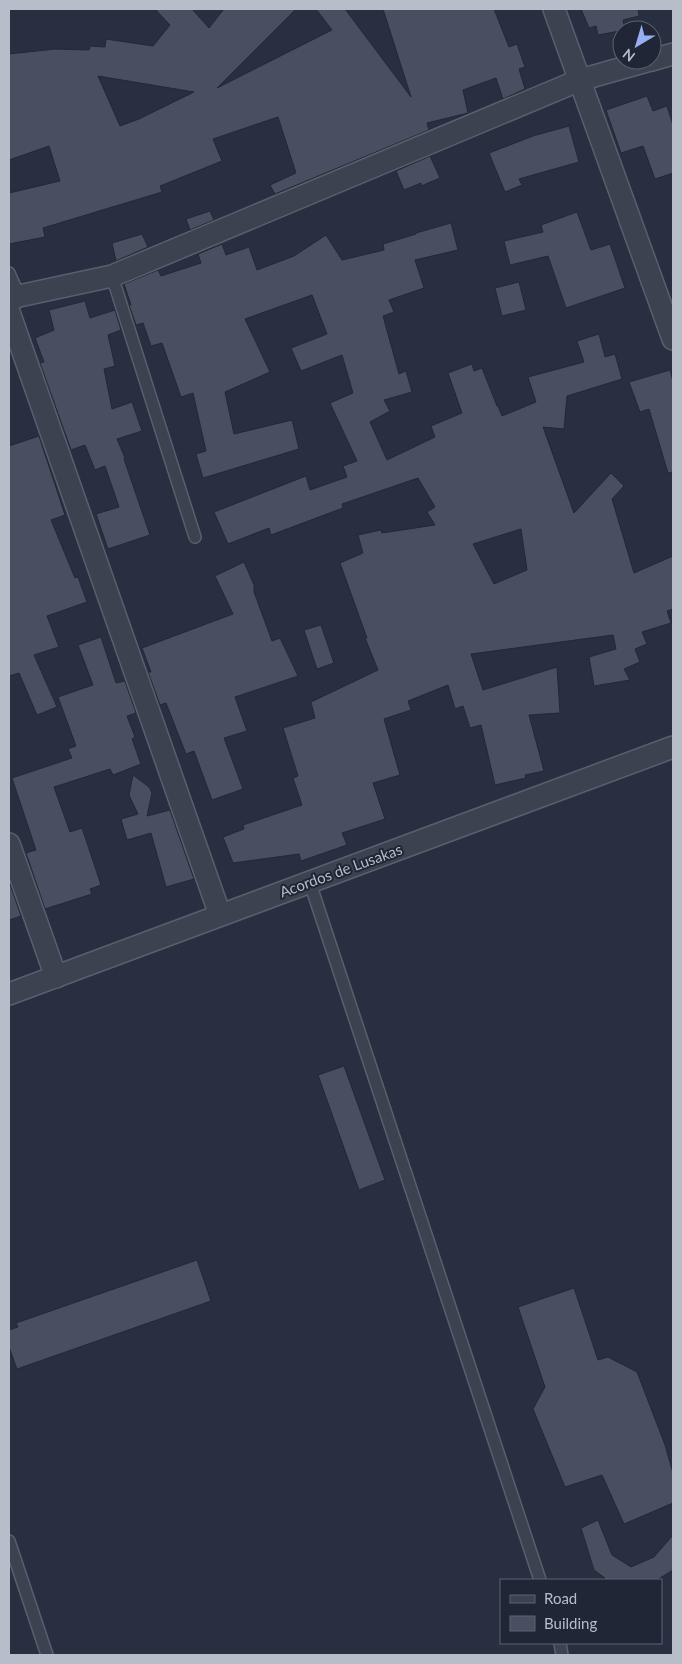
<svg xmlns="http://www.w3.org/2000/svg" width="682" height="1664" viewBox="0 0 682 1664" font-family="Lato,sans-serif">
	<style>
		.building { fill: #474f61; stroke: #232837; fill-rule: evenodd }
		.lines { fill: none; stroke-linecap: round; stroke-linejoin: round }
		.lane-casing { stroke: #5a5f6d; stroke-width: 14 }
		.street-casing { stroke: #5a5f6d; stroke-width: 24 }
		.lane { stroke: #3c4250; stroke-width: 11 }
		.street { stroke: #3c4250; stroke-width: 21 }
		.labels { text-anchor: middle; stroke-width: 4; stroke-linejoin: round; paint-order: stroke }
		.street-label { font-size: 15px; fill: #b8bdca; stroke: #202635 }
	</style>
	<rect width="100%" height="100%" fill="#282f40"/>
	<g class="building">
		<path d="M 155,9 L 192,9 L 209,28 L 224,9 L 296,9 L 217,88 L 332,30 L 316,9 L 345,9 L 411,97 L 383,9 L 494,9 L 509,47 L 517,44 L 525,67 L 519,69 L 525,89 L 503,99 L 496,78 L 463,90 L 468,113 L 427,123 L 429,130 L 275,194 L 270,185 L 296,173 L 278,117 L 213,139 L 222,161 L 160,186 L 162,192 L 43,228 L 45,237 L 9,244 L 9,193 L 60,181 L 49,146 L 9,160 L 9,54 L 55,49 L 89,50 L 90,46 L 105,47 L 106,39 L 153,46 L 170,25 ZM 98,76 L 194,92 L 139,119 L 120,126 Z"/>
		<path d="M 581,9 L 638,9 L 639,16 L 623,20 L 625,30 L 598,35 L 596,26 L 589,28 Z"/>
		<path d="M 647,96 L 653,111 L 667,106 L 673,125 L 673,173 L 655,179 L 643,146 L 621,153 L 606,110 Z"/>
		<path d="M 569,126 L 579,162 L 519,179 L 522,185 L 505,192 L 489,153 L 533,136 Z"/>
		<path d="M 430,156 L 440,178 L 421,186 L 421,183 L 404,190 L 396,171 Z"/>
		<path d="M 210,211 L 214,220 L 190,230 L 186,219 Z"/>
		<path d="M 577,212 L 591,250 L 610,244 L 625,288 L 566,308 L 548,256 L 510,265 L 504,241 L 543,232 L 541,225 Z"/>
		<path d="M 451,223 L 458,250 L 415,260 L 424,288 L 389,300 L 394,312 L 383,316 L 399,374 L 406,371 L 412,392 L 384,400 L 390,411 L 370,422 L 387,460 L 435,437 L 431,426 L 462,413 L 448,373 L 472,364 L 474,371 L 482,368 L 497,406 L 498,406 L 502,416 L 536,402 L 528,377 L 584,362 L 577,341 L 599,334 L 605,357 L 615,354 L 622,379 L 567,396 L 564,429 L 543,427 L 574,513 L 611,473 L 624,486 L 612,499 L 634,573 L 673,556 L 673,609 L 667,611 L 671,623 L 642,632 L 647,644 L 635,649 L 640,662 L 624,669 L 630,680 L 594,686 L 589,657 L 616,649 L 613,635 L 471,654 L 483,690 L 557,667 L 560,713 L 529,715 L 544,771 L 525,775 L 526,778 L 495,785 L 481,725 L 470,728 L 463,706 L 455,709 L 448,685 L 408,701 L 411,710 L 384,719 L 400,775 L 373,783 L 385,819 L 342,833 L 347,845 L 301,861 L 299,854 L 233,863 L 223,837 L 244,829 L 243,825 L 302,805 L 293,778 L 298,776 L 283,728 L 315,718 L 311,702 L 378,670 L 365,638 L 367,638 L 340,563 L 363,553 L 358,535 L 381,530 L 382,533 L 435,525 L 427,512 L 435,507 L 418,478 L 342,504 L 343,508 L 271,535 L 269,528 L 228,544 L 214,512 L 306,476 L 310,490 L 347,477 L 343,466 L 357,461 L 330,403 L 353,393 L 342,355 L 301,371 L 291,348 L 327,334 L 312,295 L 245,319 L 270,372 L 225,392 L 234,434 L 292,420 L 299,449 L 203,478 L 196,454 L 206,451 L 193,393 L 181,397 L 162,343 L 151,346 L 143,323 L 136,325 L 129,305 L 131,305 L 124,284 L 158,270 L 161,276 L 201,263 L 198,254 L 222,244 L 226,255 L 249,247 L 257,270 L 294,256 L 326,235 L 342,260 L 384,250 L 383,244 L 416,234 L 416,233 ZM 521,529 L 527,570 L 494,584 L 473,544 Z"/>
		<path d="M 142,234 L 148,247 L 116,261 L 112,243 Z"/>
		<path d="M 519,282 L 526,310 L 502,316 L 495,288 Z"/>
		<path d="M 85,301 L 90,318 L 115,310 L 121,330 L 108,335 L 115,366 L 104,369 L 112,409 L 132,402 L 142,431 L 117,439 L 125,458 L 124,459 L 150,535 L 108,549 L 96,514 L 119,507 L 105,466 L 95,470 L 85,445 L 71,450 L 40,363 L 44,362 L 35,338 L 54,330 L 49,310 Z"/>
		<path d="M 670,370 L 673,381 L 673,472 L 668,473 L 649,409 L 640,412 L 629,382 Z"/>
		<path d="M 39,436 L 65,515 L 51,520 L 75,578 L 78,577 L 87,602 L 47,616 L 59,647 L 34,655 L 57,707 L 37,715 L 19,673 L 9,676 L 9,446 Z"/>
		<path d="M 244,562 L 254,585 L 254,592 L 272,641 L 280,638 L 298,676 L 235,697 L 247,731 L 224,738 L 243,789 L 212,800 L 194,751 L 186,754 L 166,703 L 160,705 L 148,672 L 151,672 L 142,648 L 233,614 L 215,576 Z"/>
		<path d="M 321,625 L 334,663 L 317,669 L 304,630 Z"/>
		<path d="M 101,637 L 116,683 L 125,681 L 136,713 L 127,716 L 135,737 L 132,739 L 141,764 L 113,775 L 110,769 L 54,787 L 70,832 L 82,828 L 101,885 L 90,889 L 92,894 L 45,909 L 26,853 L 36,850 L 12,778 L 72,758 L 68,749 L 76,746 L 58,697 L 93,685 L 78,645 Z"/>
		<path d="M 133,775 L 149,787 L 152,793 L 147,816 L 170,810 L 194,879 L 166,887 L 151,833 L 127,840 L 121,819 L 138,814 L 129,795 Z"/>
		<path d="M 9,881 L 21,916 L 9,920 Z"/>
		<path d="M 344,1066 L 385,1180 L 359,1190 L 318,1075 Z"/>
		<path d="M 197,1260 L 211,1301 L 17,1369 L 9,1347 L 9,1330 L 18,1327 L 16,1323 Z"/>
		<path d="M 574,1288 L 598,1360 L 608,1357 L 637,1372 L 665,1445 L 673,1473 L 673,1503 L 624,1524 L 602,1475 L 565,1487 L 533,1409 L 545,1387 L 518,1307 Z"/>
		<path d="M 598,1520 L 612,1555 L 631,1567 L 654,1557 L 673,1535 L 673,1570 L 657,1580 L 600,1580 L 605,1578 L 594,1570 L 581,1528 Z"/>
	</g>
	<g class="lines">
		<defs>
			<g id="lane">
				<path d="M 9,273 L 19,296"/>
				<path d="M 112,276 L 195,537"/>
				<path d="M 310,883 L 540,1580"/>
				<path d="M 9,1541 L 47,1655"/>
				<path d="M 560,1643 L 562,1655"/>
			</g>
			<g id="street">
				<path d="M 554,9 L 673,339"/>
				<path d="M 652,60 L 673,54"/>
				<path d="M 9,300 L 19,296 L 112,276 L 580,80 L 651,60"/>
				<path d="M 9,312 L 220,915"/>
				<path d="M 9,844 L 56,977"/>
				<path d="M 9,994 L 673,747"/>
			</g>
		</defs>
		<use href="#lane" class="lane-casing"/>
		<use href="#street" class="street-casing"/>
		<use href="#lane" class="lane"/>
		<use href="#street" class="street"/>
	</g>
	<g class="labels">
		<g class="street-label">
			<text transform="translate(341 871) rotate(-20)" y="5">Acordos de Lusakas</text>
		</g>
	</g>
	<rect width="682" height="1664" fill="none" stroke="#b8bdca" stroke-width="20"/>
	<rect x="500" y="1579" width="162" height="65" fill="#202635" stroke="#5d6271"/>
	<rect x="510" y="1595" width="25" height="8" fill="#3c4250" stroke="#5d6271"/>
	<text x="544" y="1604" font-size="15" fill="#b8bdca">Road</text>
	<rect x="510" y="1616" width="25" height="15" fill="#474f61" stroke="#5d6271"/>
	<text x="544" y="1629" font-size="15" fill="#b8bdca">Building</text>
	<g transform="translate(637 45) rotate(218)"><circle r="24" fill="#202635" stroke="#5d6271"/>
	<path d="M0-4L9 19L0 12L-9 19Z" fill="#96aef2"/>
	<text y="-8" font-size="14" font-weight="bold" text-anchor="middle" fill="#b8bdca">N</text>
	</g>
</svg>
